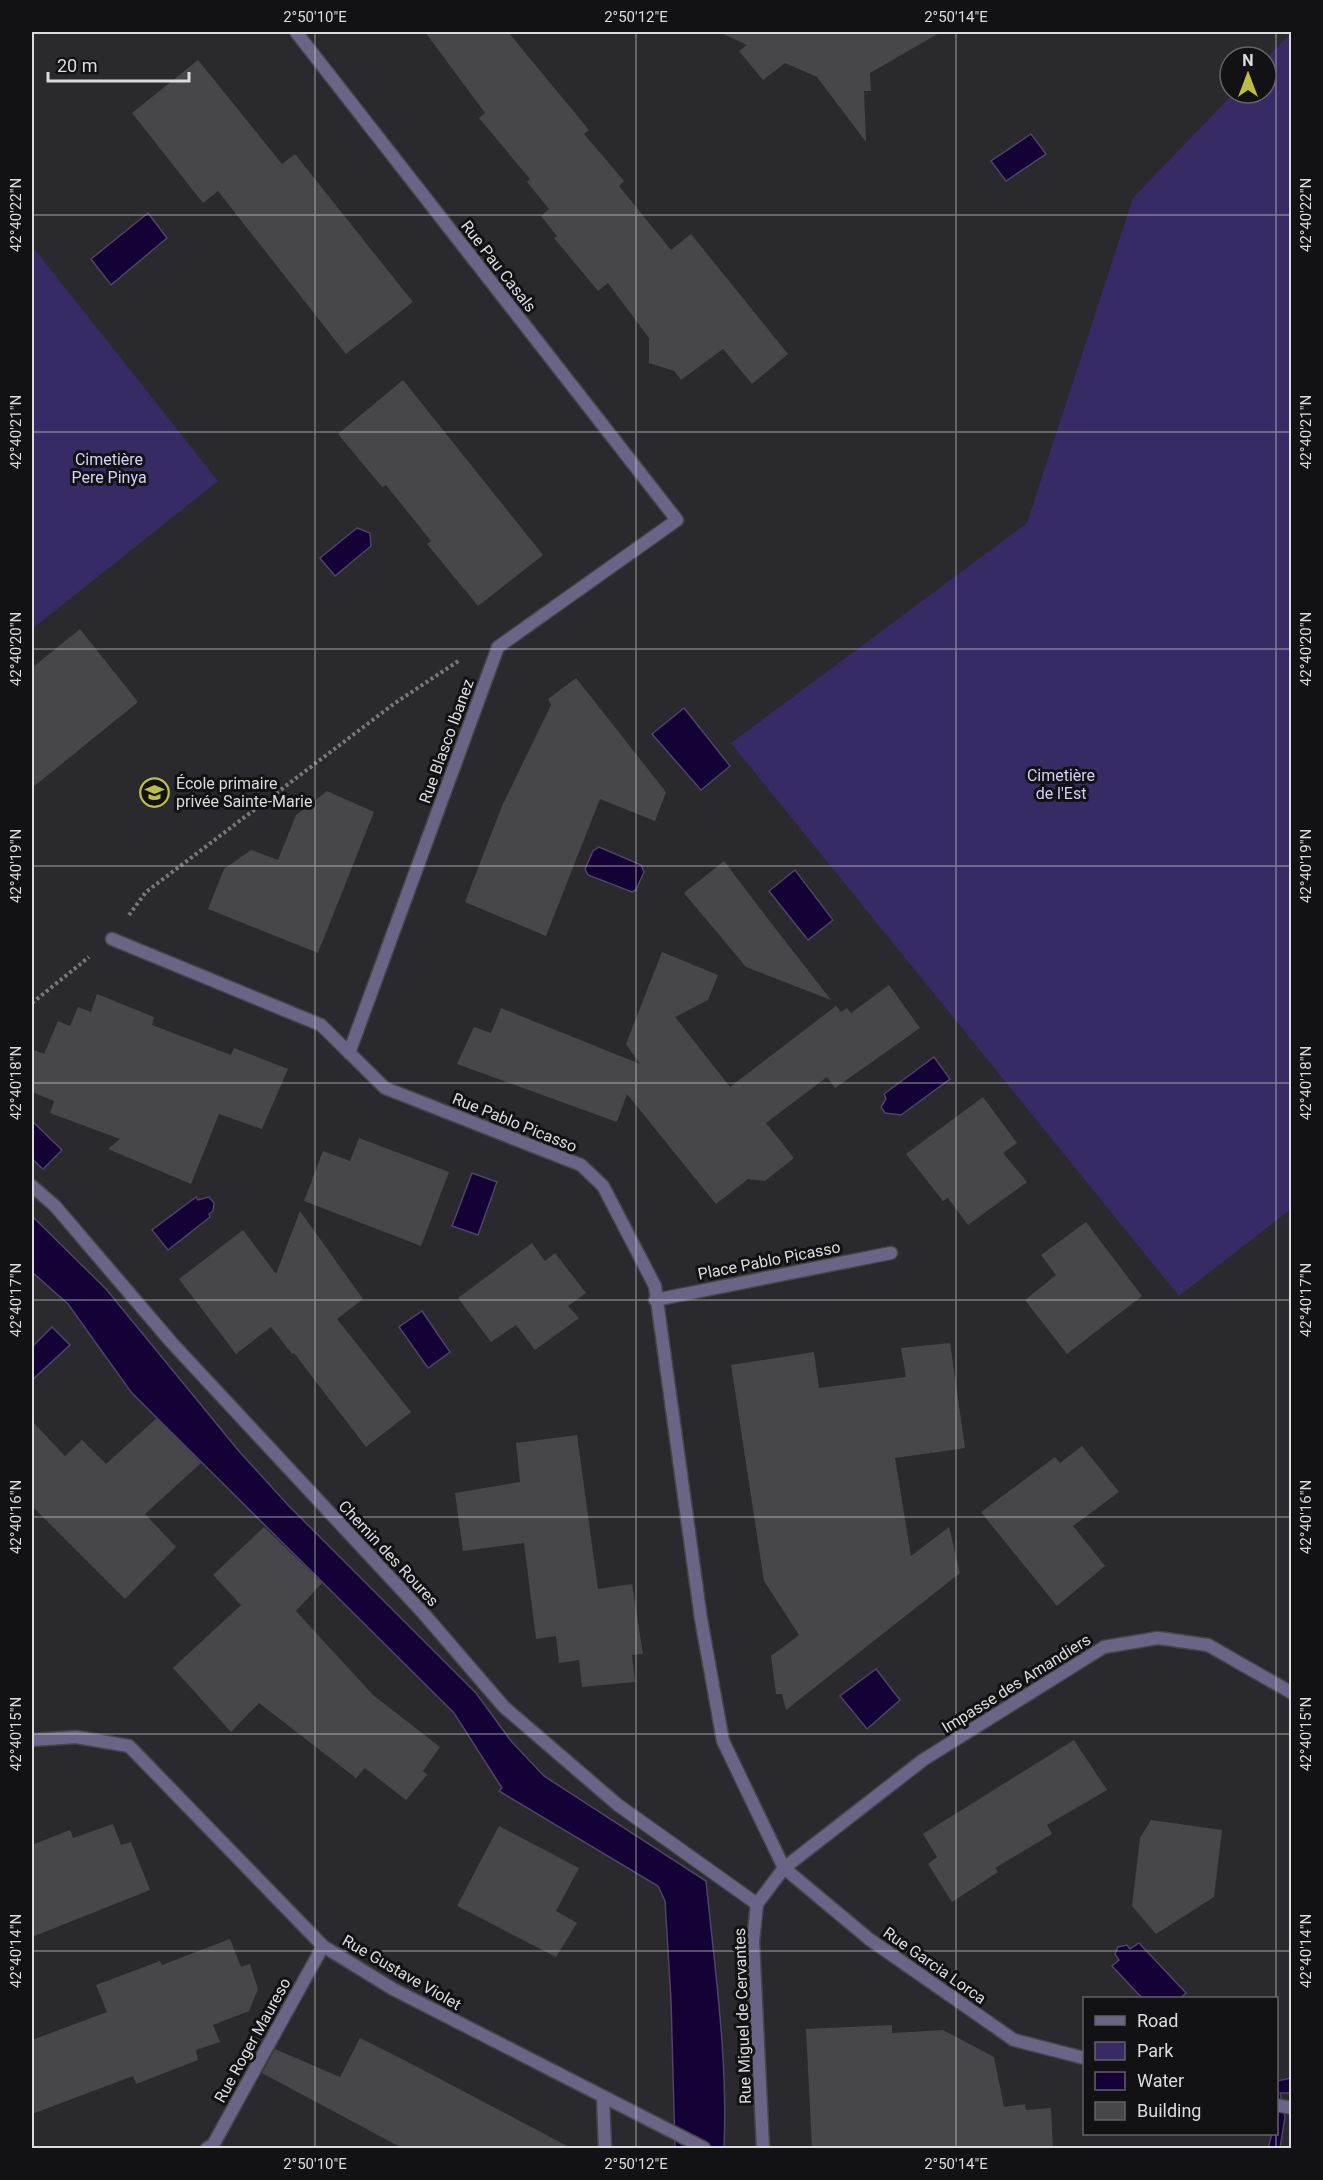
<svg xmlns="http://www.w3.org/2000/svg" width="1323" height="2180" viewBox="0 0 1323 2180" font-family="Roboto,sans-serif">
	<style>
		.green { fill: #382b65 }
		.water { fill: #140236; stroke: #504368; stroke-width: 1.5 }
		.building { fill: #47474b }
		.lines { fill: none; stroke-linecap: round; stroke-linejoin: round }
		.lane-casing { stroke: #464549; stroke-width: 15 }
		.street-casing { stroke: #464549; stroke-width: 15 }
		.path { stroke: #78777a; stroke-width: 4; stroke-dasharray: 3 3; stroke-linecap: butt }
		.lane { stroke: #6a6587; stroke-width: 12 }
		.street { stroke: #6a6587; stroke-width: 12 }
		.ticks { fill: none; stroke: #dcdbde; stroke-width: 1.5; stroke-opacity: 0.45 }
		.labels { text-anchor: middle; stroke-width: 6; stroke-linejoin: round; paint-order: stroke }
		.street-label { font-size: 16px; fill: #dcdbde; stroke: #121214 }
		.park-label { font-size: 16px; fill: #d4cff9; stroke: #121214 }
		.poi-label { font-size: 16px; fill: #dcdbde; stroke: #121214; text-anchor: start }
		.neatline { fill: none; stroke: #dcdbde; stroke-width: 2 }
		.ticks-label { font-size: 15px; text-anchor: middle; fill: #dcdbde }
	</style>
	<rect width="100%" height="100%" fill="#2a292d"/>
	<g class="green">
		<path d="M 1291,33 L 1291,1209 L 1179,1296 L 731,743 L 1027,523 L 1133,198 L 1234,93 L 1266,93 L 1266,59 Z"/>
		<path d="M 32,246 L 218,481 L 32,629 Z"/>
	</g>
	<g class="water">
		<path d="M 1031,134 L 1046,154 L 1006,181 L 991,161 Z"/>
		<path d="M 148,213 L 167,238 L 111,285 L 91,259 Z"/>
		<path d="M 357,528 L 370,533 L 371,546 L 335,576 L 320,558 Z"/>
		<path d="M 684,708 L 730,766 L 701,790 L 652,734 Z"/>
		<path d="M 599,847 L 641,865 L 644,872 L 636,890 L 632,892 L 588,875 L 585,869 L 593,851 Z"/>
		<path d="M 795,870 L 833,920 L 808,940 L 769,891 Z"/>
		<path d="M 934,1057 L 950,1079 L 901,1115 L 885,1113 L 881,1107 L 886,1099 L 884,1094 Z"/>
		<path d="M 32,1121 L 62,1150 L 43,1169 L 32,1159 Z"/>
		<path d="M 472,1173 L 497,1182 L 478,1235 L 452,1226 Z"/>
		<path d="M 196,1197 L 198,1200 L 209,1197 L 214,1203 L 213,1211 L 209,1214 L 210,1217 L 168,1250 L 152,1230 Z"/>
		<path d="M 32,1216 L 106,1289 L 238,1450 L 288,1505 L 476,1693 L 511,1741 L 544,1776 L 706,1881 C 715,1970 728,2059 724,2148 L 675,2148 L 671,2000 L 665,1901 L 658,1886 L 499,1791 L 502,1788 L 454,1713 L 157,1418 L 131,1392 L 68,1304 L 32,1272 Z"/>
		<path d="M 422,1311 L 450,1352 L 428,1368 L 399,1327 Z"/>
		<path d="M 52,1327 L 70,1345 L 32,1380 L 32,1347 Z"/>
		<path d="M 876,1669 L 900,1700 L 867,1729 L 840,1696 Z"/>
		<path d="M 1139,1943 L 1186,1993 L 1180,1998 L 1142,1998 L 1112,1966 L 1119,1960 L 1115,1954 L 1118,1947 L 1127,1945 L 1130,1949 Z"/>
		<path d="M 1291,2078 L 1291,2093 L 1280,2093 L 1285,2117 L 1280,2148 L 1268,2148 L 1272,2134 L 1276,2134 L 1277,2081 Z"/>
	</g>
	<g class="building">
		<path d="M 425,32 L 508,32 L 589,130 L 584,134 L 624,181 L 619,186 L 671,250 L 691,234 L 788,354 L 752,384 L 723,349 L 681,380 L 674,371 L 649,363 L 649,338 L 608,283 L 598,291 L 554,238 L 557,236 L 541,216 L 549,209 L 527,182 L 530,179 L 479,118 L 485,113 Z"/>
		<path d="M 719,32 L 941,32 L 870,73 L 871,91 L 864,91 L 866,142 L 817,77 L 785,63 L 763,80 L 739,51 L 747,45 Z"/>
		<path d="M 198,60 L 282,164 L 295,154 L 413,302 L 346,354 L 218,191 L 203,203 L 132,113 Z"/>
		<path d="M 403,380 L 543,555 L 478,606 L 427,544 L 431,541 L 386,485 L 382,487 L 338,434 Z"/>
		<path d="M 80,629 L 138,702 L 32,788 L 32,668 Z"/>
		<path d="M 576,678 L 666,792 L 655,821 L 600,799 L 546,936 L 465,902 L 502,806 L 551,705 L 548,699 Z"/>
		<path d="M 327,791 L 374,812 L 318,953 L 208,909 L 224,869 L 251,850 L 278,860 L 296,815 Z"/>
		<path d="M 724,861 L 761,910 L 831,1000 L 746,967 L 684,893 Z"/>
		<path d="M 662,952 L 718,975 L 708,1000 L 675,1017 L 730,1087 L 836,1006 L 841,1012 L 847,1008 L 851,1013 L 889,985 L 920,1028 L 835,1088 L 827,1077 L 766,1123 L 794,1158 L 765,1181 L 748,1179 L 716,1204 L 627,1094 L 617,1122 L 457,1064 L 474,1027 L 491,1033 L 501,1008 L 640,1064 L 626,1044 Z"/>
		<path d="M 97,994 L 154,1017 L 152,1025 L 231,1055 L 234,1048 L 288,1069 L 262,1129 L 219,1114 L 191,1184 L 108,1149 L 120,1139 L 50,1113 L 54,1101 L 32,1092 L 32,1049 L 44,1054 L 58,1021 L 70,1026 L 78,1007 L 91,1012 Z"/>
		<path d="M 983,1097 L 1017,1143 L 1003,1153 L 1027,1182 L 968,1225 L 948,1198 L 943,1201 L 906,1154 Z"/>
		<path d="M 359,1138 L 449,1172 L 421,1246 L 304,1201 L 323,1151 L 350,1161 Z"/>
		<path d="M 300,1211 L 363,1299 L 337,1319 L 411,1412 L 366,1447 L 294,1353 L 292,1354 L 271,1327 L 236,1354 L 179,1279 L 243,1230 L 276,1274 Z"/>
		<path d="M 1086,1222 L 1142,1296 L 1067,1354 L 1025,1300 L 1056,1275 L 1041,1255 Z"/>
		<path d="M 532,1243 L 545,1261 L 555,1253 L 586,1293 L 568,1306 L 579,1318 L 535,1350 L 516,1325 L 491,1342 L 458,1298 Z"/>
		<path d="M 950,1343 L 965,1448 L 932,1453 L 930,1450 L 931,1453 L 895,1458 L 911,1556 L 949,1527 L 960,1573 L 786,1710 L 782,1694 L 776,1694 L 771,1656 L 799,1635 L 764,1581 L 731,1365 L 814,1352 L 819,1388 L 906,1377 L 901,1348 Z"/>
		<path d="M 157,1418 L 201,1463 L 145,1514 L 176,1547 L 125,1599 L 32,1506 L 32,1421 L 65,1456 L 82,1440 L 106,1464 Z"/>
		<path d="M 577,1435 L 598,1589 L 632,1584 L 643,1654 L 632,1655 L 635,1682 L 582,1687 L 579,1660 L 559,1663 L 556,1636 L 536,1639 L 524,1543 L 463,1551 L 455,1493 L 520,1482 L 516,1443 Z"/>
		<path d="M 1082,1446 L 1119,1492 L 1073,1526 L 1105,1566 L 1057,1606 L 981,1512 L 1055,1457 L 1060,1463 Z"/>
		<path d="M 264,1527 L 322,1583 L 296,1611 L 373,1695 L 440,1747 L 423,1771 L 427,1775 L 406,1800 L 365,1768 L 356,1778 L 259,1703 L 231,1732 L 173,1668 L 241,1605 L 213,1575 Z"/>
		<path d="M 1074,1740 L 1107,1790 L 1047,1825 L 1052,1834 L 995,1868 L 998,1872 L 952,1902 L 928,1864 L 937,1857 L 923,1834 Z"/>
		<path d="M 1151,1820 L 1222,1830 L 1214,1897 L 1156,1934 L 1132,1906 L 1140,1838 Z"/>
		<path d="M 113,1824 L 121,1845 L 131,1842 L 150,1890 L 32,1937 L 32,1845 L 70,1830 L 73,1838 Z"/>
		<path d="M 499,1826 L 579,1868 L 556,1911 L 577,1923 L 556,1957 L 457,1906 Z"/>
		<path d="M 230,1939 L 241,1967 L 250,1964 L 258,1989 L 249,2011 L 213,2025 L 220,2042 L 196,2050 L 198,2060 L 136,2084 L 133,2076 L 32,2114 L 32,2040 L 107,2012 L 96,1985 L 160,1961 L 162,1965 Z"/>
		<path d="M 892,2025 L 892,2033 L 943,2030 L 994,2057 L 1004,2107 L 1025,2104 L 1026,2110 L 1051,2108 L 1053,2148 L 812,2148 L 806,2029 Z"/>
		<path d="M 360,2038 L 406,2061 L 571,2148 L 402,2148 L 262,2073 L 275,2049 L 340,2077 Z"/>
	</g>
	<g class="lines">
		<defs>
			<g id="lane">
				<path d="M 32,1186 L 55,1206 L 172,1343 L 424,1614 L 504,1707 L 618,1805 L 757,1904"/>
				<path d="M 753,1941 L 763,2148"/>
			</g>
			<g id="street">
				<path d="M 296,32 L 677,520 L 498,647 L 349,1053"/>
				<path d="M 112,939 L 321,1025 L 385,1088 L 581,1165 L 603,1186 L 655,1286 L 701,1619 L 723,1741 L 784,1868 L 757,1904 L 753,1941"/>
				<path d="M 655,1300 L 891,1253"/>
				<path d="M 32,1740 L 76,1737 L 129,1746 L 323,1946 L 393,1989 L 704,2148"/>
				<path d="M 1084,2058 L 1014,2040 L 869,1939 L 784,1868 L 923,1760 L 1104,1647 L 1158,1638 L 1208,1645 L 1292,1693"/>
				<path d="M 603,2099 L 605,2148"/>
				<path d="M 1276,2105 L 1292,2108"/>
				<path d="M 207,2148 L 213,2145 L 323,1946"/>
			</g>
		</defs>
		<use href="#lane" class="lane-casing"/>
		<use href="#street" class="street-casing"/>
		<g class="path">
			<path d="M 129,915 L 146,892 L 395,703 L 460,660"/>
			<path d="M 32,1003 L 89,957"/>
		</g>
		<use href="#lane" class="lane"/>
		<use href="#street" class="street"/>
	</g>
	<path class="ticks" d="M 315,32 L 315,2148M 636,32 L 636,2148M 956,32 L 956,2148M 1276,32 L 1276,1998M 32,215 L 1292,215M 32,432 L 1292,432M 32,649 L 1292,649M 32,866 L 1292,866M 32,1083 L 1292,1083M 32,1300 L 1292,1300M 32,1517 L 1292,1517M 32,1734 L 1292,1734M 32,1951 L 1292,1951M 1276,2134 L 1276,2148"/>
	<defs>
		<symbol id="school-ring" viewBox="-11 -11 22 22"><circle r="9.5" fill="#121214" stroke="#bcbf44" stroke-width="1.5"/><path d="M0-5L7-2L0 1L-7-2ZM-4 1L0 2.5L4 1V4Q0 6-4 4Z" fill="#bcbf44"/></symbol>
	</defs>
	<g fill-rule="evenodd">
		<use href="#school-ring" x="138" y="776" width="33" height="33"/>
	</g>
	<g class="labels">
		<g class="street-label">
			<text transform="translate(499 266) rotate(52)" y="6">Rue Pau Casals</text>
			<text transform="translate(446 741) rotate(-70)" y="6">Rue Blasco Ibanez</text>
			<text transform="translate(515 1122) rotate(22)" y="6">Rue Pablo Picasso</text>
			<text transform="translate(769 1260) rotate(-11)" y="6">Place Pablo Picasso</text>
			<text transform="translate(389 1553) rotate(47)" y="6">Chemin des Roures</text>
			<text transform="translate(1016 1683) rotate(-32)" y="6">Impasse des Amandiers</text>
			<text transform="translate(935 1965) rotate(35)" y="6">Rue Garcia Lorca</text>
			<text transform="translate(402 1972) rotate(30)" y="6">Rue Gustave Violet</text>
			<text transform="translate(742 2016) rotate(-92)" y="6">Rue Miguel de Cervantes</text>
			<text transform="translate(252 2040) rotate(-61)" y="6">Rue Roger Maureso</text>
		</g>
		<g class="park-label">
			<text x="109" y="465">Cimetière<tspan x="109" dy="18">Pere Pinya</tspan></text>
			<text x="1061" y="781">Cimetière<tspan x="1061" dy="18">de l'Est</tspan></text>
		</g>
		<g class="poi-label">
			<text x="176" y="789">École primaire<tspan x="176" dy="18">privée Sainte-Marie</tspan></text>
		</g>
	</g>
	<rect width="1323" height="2180" fill="none" stroke="#121214" stroke-width="66"/>
	<rect x="1083" y="1997" width="195" height="138" fill="#121214" stroke="#636265" stroke-width="1.5"/>
	<rect x="1095" y="2016" width="30" height="9" fill="#6a6587" stroke="#636265" stroke-width="1.5"/>
	<text x="1137" y="2027" font-size="18" fill="#dcdbde">Road</text>
	<rect x="1095" y="2042" width="30" height="18" fill="#382b65" stroke="#636265" stroke-width="1.5"/>
	<text x="1137" y="2057" font-size="18" fill="#dcdbde">Park</text>
	<rect x="1095" y="2072" width="30" height="18" fill="#140236" stroke="#636265" stroke-width="1.5"/>
	<text x="1137" y="2087" font-size="18" fill="#dcdbde">Water</text>
	<rect x="1095" y="2102" width="30" height="18" fill="#47474b" stroke="#636265" stroke-width="1.5"/>
	<text x="1137" y="2117" font-size="18" fill="#dcdbde">Building</text>
	<g transform="translate(1248 75)"><circle r="28" fill="#121214" stroke="#636265" stroke-width="1.5"/>
	<path d="M0-4.5L10 22L0 15L-10 22Z" fill="#bcbf44"/>
	<text y="-9" font-size="16" font-weight="bold" text-anchor="middle" fill="#dcdbde">N</text>
	</g>
	<path d="M48 72v9h141v-9" fill="none" stroke="#dcdbde" stroke-width="3"/>
	<text x="57" y="72" font-size="18" fill="#dcdbde" stroke="#121214" stroke-width="4.5" paint-order="stroke">20 m</text>
	<rect x="33" y="33" width="1257" height="2114" class="neatline"/>
	<g class="ticks-label">
		<text x="315" y="22">2°50'10"E</text>
		<text x="636" y="22">2°50'12"E</text>
		<text x="956" y="22">2°50'14"E</text>
		<text transform="translate(16 215) rotate(-90)" y="5">42°40'22"N</text>
		<text transform="translate(1306 215) rotate(-90)" y="5">42°40'22"N</text>
		<text transform="translate(16 432) rotate(-90)" y="5">42°40'21"N</text>
		<text transform="translate(1306 432) rotate(-90)" y="5">42°40'21"N</text>
		<text transform="translate(16 649) rotate(-90)" y="5">42°40'20"N</text>
		<text transform="translate(1306 649) rotate(-90)" y="5">42°40'20"N</text>
		<text transform="translate(16 866) rotate(-90)" y="5">42°40'19"N</text>
		<text transform="translate(1306 866) rotate(-90)" y="5">42°40'19"N</text>
		<text transform="translate(16 1083) rotate(-90)" y="5">42°40'18"N</text>
		<text transform="translate(1306 1083) rotate(-90)" y="5">42°40'18"N</text>
		<text transform="translate(16 1300) rotate(-90)" y="5">42°40'17"N</text>
		<text transform="translate(1306 1300) rotate(-90)" y="5">42°40'17"N</text>
		<text transform="translate(16 1517) rotate(-90)" y="5">42°40'16"N</text>
		<text transform="translate(1306 1517) rotate(-90)" y="5">42°40'16"N</text>
		<text transform="translate(16 1734) rotate(-90)" y="5">42°40'15"N</text>
		<text transform="translate(1306 1734) rotate(-90)" y="5">42°40'15"N</text>
		<text transform="translate(16 1951) rotate(-90)" y="5">42°40'14"N</text>
		<text transform="translate(1306 1951) rotate(-90)" y="5">42°40'14"N</text>
		<text x="315" y="2169">2°50'10"E</text>
		<text x="636" y="2169">2°50'12"E</text>
		<text x="956" y="2169">2°50'14"E</text>
	</g>
</svg>
